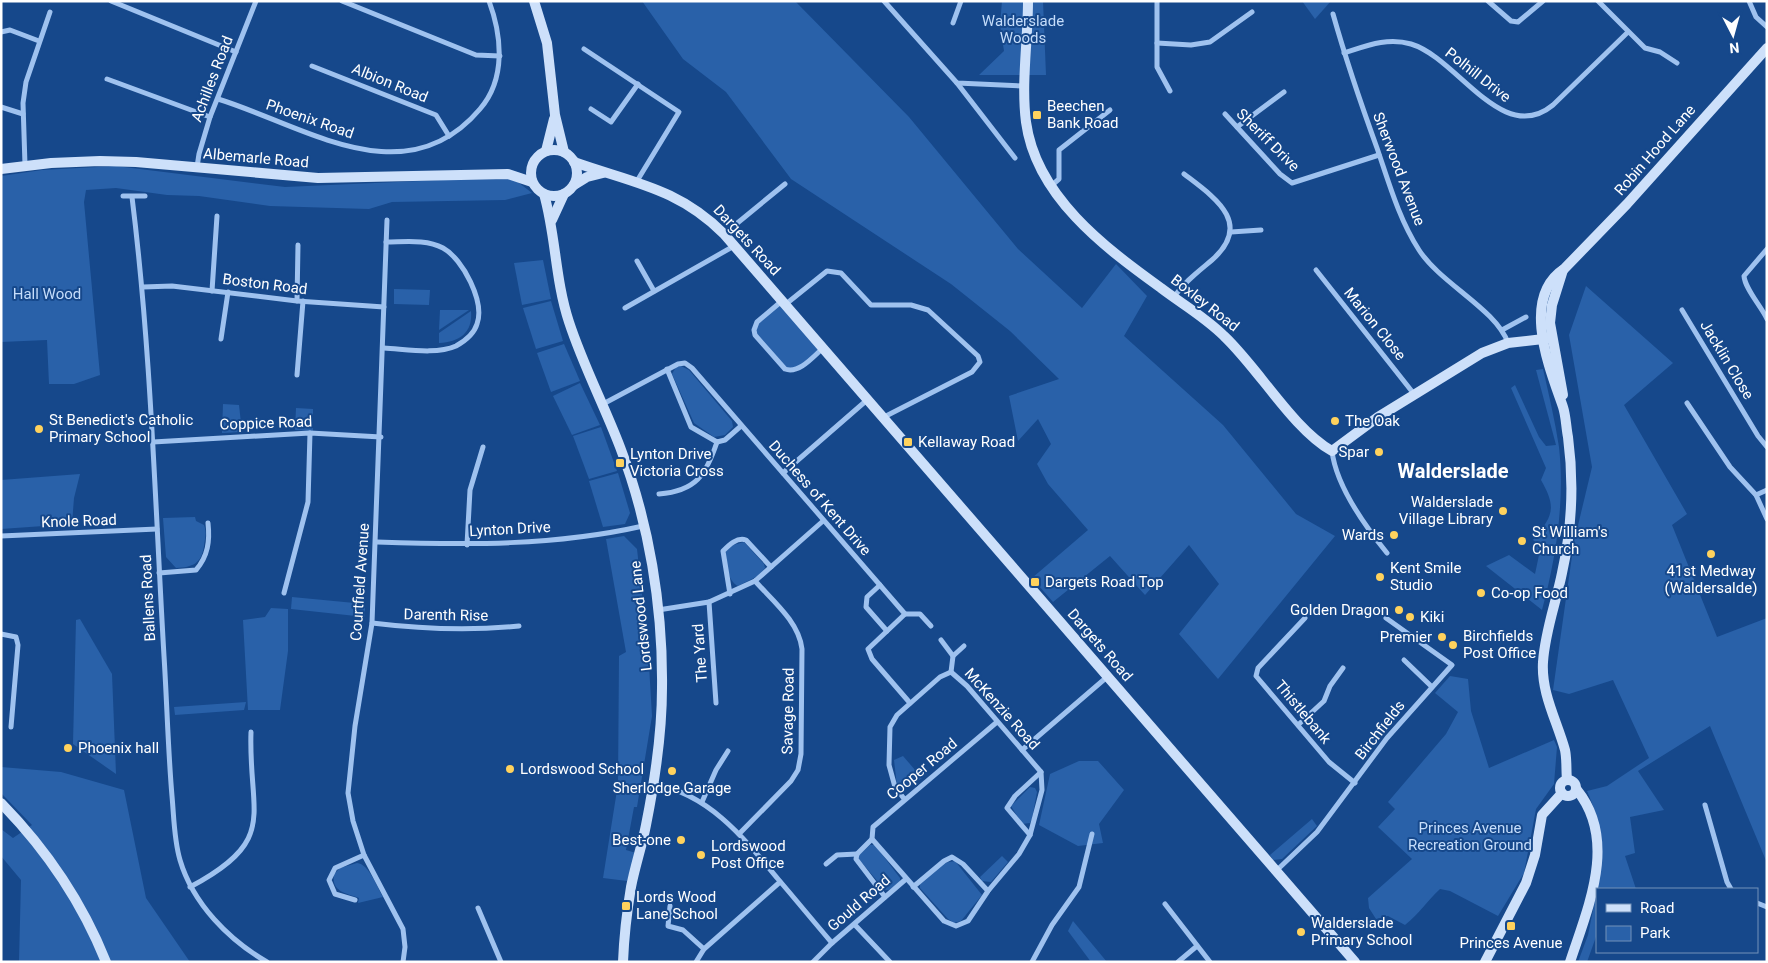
<svg xmlns="http://www.w3.org/2000/svg" width="1768" height="963" viewBox="0 0 1768 963" font-family="Roboto,sans-serif">
	<style>
		.green { fill: #2961a9 }
		.lines { fill: none; stroke-linecap: round; stroke-linejoin: round }
		.street { stroke: #9fc2ef; stroke-width: 5 }
		.secondary { stroke: #cde0fa; stroke-width: 10 }
		.poi-dot { fill: #ffd25d; stroke: #16488b; stroke-width: 2 }
		.labels { text-anchor: middle; stroke-width: 4; stroke-linejoin: round; paint-order: stroke }
		.park-label { font-size: 15px; fill: #c5ddfb; stroke: #16488b }
		.street-label { font-size: 15px; fill: #fff; stroke: #16488b }
		.poi-label { font-size: 15px; fill: #fff; stroke: #16488b; text-anchor: start }
		.district-label { font-size: 20px; font-weight: bold; fill: #fff; stroke: #16488b }
	</style>
	<rect width="100%" height="100%" fill="#16488b"/>
	<g class="green">
		<path d="M 642,1 L 795,1 L 909,117 L 1018,249 L 1082,308 L 1116,264 L 1147,296 L 1124,336 L 1223,425 L 1296,514 L 1335,536 L 1218,679 L 1179,634 L 1219,584 L 1189,545 L 1145,595 L 1110,556 L 1053,602 L 1032,578 L 1088,530 L 1048,484 L 1037,464 L 1051,444 L 1038,419 L 1018,441 L 1009,396 L 1059,379 L 1010,331 L 951,284 L 791,179 L 726,92 L 683,59 Z"/>
		<path d="M 1002,1 L 1043,1 L 1046,75 L 979,75 L 1004,51 L 1000,25 Z"/>
		<path d="M 1302,1 L 1331,1 L 1315,19 Z"/>
		<path d="M 116,166 L 285,187 L 443,180 L 514,179 L 532,193 L 505,200 L 392,202 L 369,209 L 270,206 L 199,196 L 167,195 L 116,188 L 86,190 L 84,202 L 100,375 L 74,384 L 49,384 L 47,340 L 1,342 L 1,176 L 42,170 Z"/>
		<path d="M 543,260 L 551,299 L 522,305 L 514,263 Z"/>
		<path d="M 1586,286 L 1673,363 L 1624,405 L 1687,514 L 1672,525 L 1717,637 L 1767,618 L 1767,863 L 1710,726 L 1638,771 L 1664,810 L 1630,817 L 1635,853 L 1625,856 L 1636,889 L 1597,889 C 1604,852 1603,827 1587,791 L 1607,786 L 1649,758 L 1613,680 L 1569,694 L 1553,690 L 1574,542 L 1592,467 L 1569,335 Z"/>
		<path d="M 394,289 L 430,290 L 429,305 L 394,304 Z"/>
		<path d="M 783,300 L 823,348 L 799,368 L 790,371 L 755,335 L 754,326 Z"/>
		<path d="M 551,301 L 563,341 L 536,349 L 523,308 Z"/>
		<path d="M 440,310 L 469,310 L 439,330 Z"/>
		<path d="M 471,311 C 473,333 459,342 439,343 L 439,333 Z"/>
		<path d="M 564,344 L 580,381 L 551,392 L 537,353 Z"/>
		<path d="M 681,366 L 689,370 L 732,421 L 733,427 L 725,435 L 714,437 L 694,423 L 672,374 L 676,367 Z"/>
		<path d="M 1543,369 C 1549,395 1555,421 1559,447 C 1565,501 1556,558 1542,610 L 1486,566 L 1509,555 L 1535,574 L 1539,555 L 1532,549 L 1537,543 L 1533,540 C 1553,516 1557,508 1541,480 L 1546,468 L 1511,388 L 1515,385 L 1539,437 L 1546,446 L 1556,445 L 1536,370 Z"/>
		<path d="M 580,383 L 600,425 L 572,435 L 553,396 Z"/>
		<path d="M 223,404 L 239,405 L 242,432 L 222,433 Z"/>
		<path d="M 296,408 L 313,409 L 313,431 L 295,430 Z"/>
		<path d="M 601,427 L 617,471 L 589,479 L 573,436 Z"/>
		<path d="M 618,473 L 630,513 L 625,524 L 603,527 L 589,481 Z"/>
		<path d="M 80,474 L 74,498 L 72,524 L 1,529 L 1,480 Z"/>
		<path d="M 195,517 L 196,521 L 204,525 C 207,533 205,538 204,546 C 201,564 193,567 176,568 L 166,557 L 163,518 Z"/>
		<path d="M 624,536 L 637,549 L 648,648 L 652,716 L 637,807 L 634,807 L 626,850 L 636,853 L 627,881 L 603,878 L 618,784 L 619,656 L 626,652 L 606,539 Z"/>
		<path d="M 744,542 L 764,564 L 765,568 L 758,576 L 738,586 C 727,581 726,562 726,551 L 733,545 Z"/>
		<path d="M 292,597 L 365,604 L 365,617 L 291,609 Z"/>
		<path d="M 271,608 L 288,609 L 288,651 L 280,710 L 248,710 L 243,620 L 265,617 Z"/>
		<path d="M 80,619 L 112,674 L 116,774 L 73,744 L 76,620 Z"/>
		<path d="M 1450,676 L 1468,679 L 1471,711 L 1489,768 L 1554,740 L 1557,747 L 1554,784 L 1536,809 L 1524,873 L 1498,916 L 1450,891 L 1440,889 C 1427,901 1420,913 1405,925 L 1388,916 L 1376,919 L 1369,908 L 1368,898 L 1412,859 L 1378,827 L 1395,809 L 1388,802 L 1446,734 L 1458,712 L 1435,693 Z"/>
		<path d="M 246,702 L 244,710 L 175,715 L 174,707 Z"/>
		<path d="M 903,756 L 922,778 L 904,791 L 897,786 L 894,760 Z"/>
		<path d="M 1079,761 L 1098,761 L 1124,790 L 1099,824 L 1103,843 L 1078,846 L 1039,825 L 1050,774 Z"/>
		<path d="M 1,767 L 61,772 L 124,790 L 146,898 L 190,962 L 19,962 L 21,880 L 1,856 L 1,829 L 13,838 L 32,825 L 1,793 Z"/>
		<path d="M 1030,787 L 1035,788 L 1037,792 L 1032,819 L 1030,823 L 1022,824 L 1011,806 Z"/>
		<path d="M 1312,819 L 1317,826 L 1282,859 L 1273,860 L 1270,855 Z"/>
		<path d="M 870,845 L 875,845 L 900,878 L 900,882 L 889,890 L 885,890 L 857,857 Z"/>
		<path d="M 1002,856 L 1008,862 L 991,882 L 982,881 L 980,877 Z"/>
		<path d="M 955,861 L 982,895 L 961,921 L 954,923 L 948,919 L 920,888 L 920,883 L 944,863 Z"/>
		<path d="M 357,863 C 369,864 377,887 383,897 L 358,903 L 359,898 C 346,893 331,892 334,874 L 340,868 Z"/>
		<path d="M 1597,890 L 1597,934 L 1587,962 L 1578,962 L 1588,935 Z"/>
		<path d="M 1073,921 L 1107,962 L 1091,962 L 1068,931 Z"/>
	</g>
	<g class="lines">
		<g class="street">
			<path d="M 111,1 L 236,52"/>
			<path d="M 342,1 L 476,55 L 500,56"/>
			<path d="M 884,1 L 957,83 L 1024,86"/>
			<path d="M 1157,1 L 1157,67 L 1170,91"/>
			<path d="M 1488,1 L 1511,21 L 1518,22 L 1543,1"/>
			<path d="M 1598,1 L 1645,48 L 1660,52 L 1677,63"/>
			<path d="M 1749,1 L 1756,17 L 1767,27"/>
			<path d="M 1333,14 C 1346,60 1361,104 1377,148 C 1389,183 1399,219 1419,250 C 1441,284 1496,309 1508,343"/>
			<path d="M 953,23 L 961,1"/>
			<path d="M 1,32 L 10,30 L 39,41"/>
			<path d="M 1157,43 L 1191,45 L 1210,42 L 1252,12"/>
			<path d="M 584,49 L 679,112 L 637,181"/>
			<path d="M 1344,53 C 1366,46 1387,37 1411,44 C 1458,58 1502,147 1553,105 L 1628,32"/>
			<path d="M 312,66 L 436,115 L 449,136"/>
			<path d="M 107,79 L 210,117"/>
			<path d="M 957,83 L 1015,158"/>
			<path d="M 218,99 C 303,125 405,198 480,109 C 506,79 502,36 489,1"/>
			<path d="M 1,107 L 23,114"/>
			<path d="M 591,109 L 611,122 L 638,84"/>
			<path d="M 1225,114 L 1280,174 L 1292,183 L 1379,155"/>
			<path d="M 1237,127 L 1284,92"/>
			<path d="M 25,165 L 23,103 L 26,82 L 50,12"/>
			<path d="M 197,167 L 199,154 L 210,117 L 256,1"/>
			<path d="M 1051,186 L 1059,179 L 1059,150 L 1110,110"/>
			<path d="M 123,196 L 145,196"/>
			<path d="M 132,197 C 151,349 155,502 164,656 C 167,703 168,750 172,796 C 174,818 174,840 180,860 C 193,904 229,940 267,962"/>
			<path d="M 387,220 L 372,623 L 355,726 L 348,793 L 353,821 L 364,855 L 403,929 L 405,947 L 403,962"/>
			<path d="M 1231,232 L 1261,230"/>
			<path d="M 724,234 L 785,184"/>
			<path d="M 1767,249 L 1744,276 C 1745,289 1761,306 1767,319"/>
			<path d="M 637,261 L 654,291"/>
			<path d="M 1316,270 L 1414,394"/>
			<path d="M 143,287 L 172,286 L 297,301 L 384,307"/>
			<path d="M 212,291 L 217,216"/>
			<path d="M 1174,297 C 1184,282 1199,271 1212,260 C 1254,223 1214,197 1184,174"/>
			<path d="M 783,300 L 757,322 L 754,330 L 755,335 L 785,369 C 799,374 813,357 823,348"/>
			<path d="M 297,301 L 298,245"/>
			<path d="M 786,304 L 827,271 L 841,273 L 871,305 L 911,305 L 928,310 L 978,356 L 980,362 L 972,372 L 884,417"/>
			<path d="M 625,308 L 734,246"/>
			<path d="M 1682,310 L 1758,436 L 1767,447"/>
			<path d="M 1502,330 L 1526,317"/>
			<path d="M 221,339 L 228,292"/>
			<path d="M 384,348 C 405,349 436,355 456,346 C 465,341 474,334 477,324 C 485,302 463,259 443,248 C 426,239 405,242 386,242"/>
			<path d="M 667,369 L 691,427 L 717,442 L 725,440 L 741,426"/>
			<path d="M 297,375 L 303,301"/>
			<path d="M 1687,403 L 1730,467 L 1756,495 L 1767,519"/>
			<path d="M 603,404 L 678,364 L 685,363 L 692,368 L 905,614 L 868,649 L 872,659 L 910,703"/>
			<path d="M 153,442 L 310,433 L 381,437"/>
			<path d="M 1332,451 C 1336,485 1365,526 1387,553"/>
			<path d="M 783,473 L 867,400"/>
			<path d="M 659,494 C 696,491 706,475 717,442"/>
			<path d="M 1756,495 L 1767,490"/>
			<path d="M 1,536 L 157,529"/>
			<path d="M 377,542 C 466,545 555,546 643,526"/>
			<path d="M 467,545 L 470,490 L 483,447"/>
			<path d="M 159,573 L 196,570 C 208,556 210,541 208,523"/>
			<path d="M 880,585 L 867,597 L 866,607 L 887,631"/>
			<path d="M 284,593 L 308,502 L 310,433"/>
			<path d="M 730,594 L 723,551 C 729,545 737,537 746,540 L 771,567"/>
			<path d="M 709,602 L 716,703"/>
			<path d="M 658,610 L 709,602 L 755,581 L 823,521"/>
			<path d="M 905,614 L 920,614 L 931,626"/>
			<path d="M 1305,618 L 1258,668 L 1256,676 L 1329,762 L 1355,783"/>
			<path d="M 372,623 C 421,629 470,631 519,626"/>
			<path d="M 1,634 L 16,637 L 18,645 L 11,727"/>
			<path d="M 941,640 L 953,656 L 964,646"/>
			<path d="M 1404,660 L 1431,686"/>
			<path d="M 951,672 L 953,656"/>
			<path d="M 1298,725 L 1324,701 L 1330,686 L 1343,668"/>
			<path d="M 1022,750 L 1107,677"/>
			<path d="M 654,784 C 709,794 744,838 778,879 C 796,900 814,922 832,943 L 906,879"/>
			<path d="M 905,800 L 895,787 L 889,765 L 890,727 L 897,715 L 940,677 L 951,672 L 967,686 L 1041,772 L 1042,790 L 1030,835 L 1019,854 L 988,891 L 968,921 L 956,926 L 944,921 L 872,839 L 873,827 L 997,722"/>
			<path d="M 702,802 L 716,770 L 728,751"/>
			<path d="M 1705,805 L 1727,882 L 1731,889"/>
			<path d="M 739,834 L 791,781 L 798,770 L 801,754 L 802,649 C 799,622 773,601 755,581"/>
			<path d="M 1030,835 L 1007,808 L 1015,796 L 1041,772"/>
			<path d="M 872,839 L 857,854 L 856,859 L 885,897"/>
			<path d="M 826,864 L 837,855 L 857,854"/>
			<path d="M 1276,871 L 1317,832 L 1387,738 L 1452,665 L 1386,618"/>
			<path d="M 190,887 C 280,839 248,815 251,732"/>
			<path d="M 913,887 L 944,861 L 952,857 L 963,864 L 988,891"/>
			<path d="M 355,900 L 335,894 L 329,880 L 335,868 L 364,855"/>
			<path d="M 1757,903 L 1767,907"/>
			<path d="M 1165,904 L 1210,962"/>
			<path d="M 670,906 L 668,926 L 683,930 L 704,949"/>
			<path d="M 478,908 L 501,962"/>
			<path d="M 855,925 L 890,962"/>
			<path d="M 696,962 L 704,949 L 780,882"/>
			<path d="M 813,962 L 832,943"/>
			<path d="M 1032,962 L 1052,925 L 1079,887 L 1092,834"/>
			<path d="M 1178,962 L 1197,946"/>
		</g>
		<g class="secondary">
			<path d="M 534,1 L 547,43 L 555,115 L 564,152"/>
			<path d="M 1028,1 C 1028,41 1021,83 1026,122 C 1036,196 1104,247 1161,288 C 1182,304 1205,317 1224,336 C 1259,369 1293,429 1332,451 L 1378,417 L 1482,353 L 1508,343 L 1552,338"/>
			<circle cx="554" cy="173" r="23"/>
			<path d="M 546,151 L 554,119"/>
			<path d="M 574,162 C 633,183 678,188 724,234 L 1355,962"/>
			<path d="M 1,169 L 51,163 L 100,161 L 136,162 L 318,178 L 508,174 L 532,182"/>
			<path d="M 574,185 L 587,177 L 603,173"/>
			<path d="M 544,194 C 556,236 555,280 569,322 C 583,365 604,405 620,447 C 649,522 663,607 662,688 C 662,734 655,780 646,825 C 642,846 635,866 631,887 C 627,911 624,937 623,962"/>
			<path d="M 552,220 L 564,194"/>
			<path d="M 1563,395 L 1550,323 L 1552,305 L 1563,270"/>
			<circle cx="1568" cy="788" r="8"/>
			<path d="M 1567,780 C 1566,770 1567,759 1565,750 C 1557,721 1541,693 1543,662 C 1545,631 1556,603 1562,573 C 1572,528 1574,482 1568,437 C 1566,427 1566,416 1563,407 C 1550,369 1520,298 1564,269 L 1627,204 L 1767,48"/>
			<path d="M 1,803 C 46,849 82,902 106,962"/>
			<path d="M 1485,962 L 1526,883 L 1535,855 L 1542,815 L 1562,793"/>
			<path d="M 1570,962 C 1588,907 1618,841 1577,790"/>
		</g>
	</g>
	<g class="poi-dot">
		<rect x="1032" y="110" width="10" height="10" rx="2.5"/>
		<circle cx="1335" cy="421" r="5"/>
		<circle cx="39" cy="429" r="5"/>
		<rect x="903" y="437" width="10" height="10" rx="2.5"/>
		<circle cx="1379" cy="452" r="5"/>
		<rect x="615" y="458" width="10" height="10" rx="2.5"/>
		<circle cx="1503" cy="511" r="5"/>
		<circle cx="1394" cy="535" r="5"/>
		<circle cx="1522" cy="541" r="5"/>
		<circle cx="1711" cy="554" r="5"/>
		<circle cx="1380" cy="577" r="5"/>
		<rect x="1030" y="577" width="10" height="10" rx="2.5"/>
		<circle cx="1481" cy="593" r="5"/>
		<circle cx="1399" cy="610" r="5"/>
		<circle cx="1410" cy="617" r="5"/>
		<circle cx="1442" cy="637" r="5"/>
		<circle cx="1453" cy="645" r="5"/>
		<circle cx="68" cy="748" r="5"/>
		<circle cx="510" cy="769" r="5"/>
		<circle cx="672" cy="771" r="5"/>
		<circle cx="681" cy="840" r="5"/>
		<circle cx="701" cy="855" r="5"/>
		<rect x="621" y="901" width="10" height="10" rx="2.5"/>
		<rect x="1506" y="921" width="10" height="10" rx="2.5"/>
		<circle cx="1301" cy="932" r="5"/>
	</g>
	<g class="labels">
		<g class="park-label">
			<text x="1023" y="26">Walderslade<tspan x="1023" dy="17">Woods</tspan></text>
			<text x="47" y="299">Hall Wood</text>
			<text x="1470" y="833">Princes Avenue<tspan x="1470" dy="17">Recreation Ground</tspan></text>
		</g>
		<g class="street-label">
			<text transform="translate(1478 75) rotate(38)" y="5">Polhill Drive</text>
			<text transform="translate(212 79) rotate(-69)" y="5">Achilles Road</text>
			<text transform="translate(390 83) rotate(22)" y="5">Albion Road</text>
			<text transform="translate(310 119) rotate(19)" y="5">Phoenix Road</text>
			<text transform="translate(1268 140) rotate(45)" y="5">Sheriff Drive</text>
			<text transform="translate(1655 150) rotate(-49)" y="5">Robin Hood Lane</text>
			<text transform="translate(256 158) rotate(5)" y="5">Albemarle Road</text>
			<text transform="translate(1399 169) rotate(69)" y="5">Sherwood Avenue</text>
			<text transform="translate(747 240) rotate(47)" y="5">Dargets Road</text>
			<text transform="translate(265 284) rotate(7)" y="5">Boston Road</text>
			<text transform="translate(1205 303) rotate(38)" y="5">Boxley Road</text>
			<text transform="translate(1375 324) rotate(51)" y="5">Marion Close</text>
			<text transform="translate(1727 360) rotate(59)" y="5">Jacklin Close</text>
			<text transform="translate(266 423) rotate(-2)" y="5">Coppice Road</text>
			<text transform="translate(820 498) rotate(49)" y="5">Duchess of Kent Drive</text>
			<text transform="translate(79 521) rotate(-2)" y="5">Knole Road</text>
			<text transform="translate(510 529) rotate(-3)" y="5">Lynton Drive</text>
			<text transform="translate(360 582) rotate(-86)" y="5">Courtfield Avenue</text>
			<text transform="translate(148 598) rotate(-93)" y="5">Ballens Road</text>
			<text transform="translate(446 615) rotate(1)" y="5">Darenth Rise</text>
			<text transform="translate(641 616) rotate(-96)" y="5">Lordswood Lane</text>
			<text transform="translate(1100 645) rotate(49)" y="5">Dargets Road</text>
			<text transform="translate(700 653) rotate(-94)" y="5">The Yard</text>
			<text transform="translate(1002 709) rotate(48)" y="5">McKenzie Road</text>
			<text transform="translate(788 711) rotate(-89)" y="5">Savage Road</text>
			<text transform="translate(1303 712) rotate(50)" y="5">Thistlebank</text>
			<text transform="translate(1380 730) rotate(-52)" y="5">Birchfields</text>
			<text transform="translate(922 769) rotate(-40)" y="5">Cooper Road</text>
			<text transform="translate(859 903) rotate(-41)" y="5">Gould Road</text>
		</g>
		<g class="poi-label">
			<text x="1047" y="111">Beechen<tspan x="1047" dy="17">Bank Road</tspan></text>
			<text x="49" y="425">St Benedict's Catholic<tspan x="49" dy="17">Primary School</tspan></text>
			<text x="1345" y="426">The Oak</text>
			<text x="918" y="447">Kellaway Road</text>
			<text x="1369" y="457" text-anchor="end">Spar</text>
			<text x="630" y="459">Lynton Drive<tspan x="630" dy="17">Victoria Cross</tspan></text>
			<text x="1493" y="507" text-anchor="end">Walderslade<tspan x="1493" dy="17">Village Library</tspan></text>
			<text x="1532" y="537">St William's<tspan x="1532" dy="17">Church</tspan></text>
			<text x="1384" y="540" text-anchor="end">Wards</text>
			<text x="1390" y="573">Kent Smile<tspan x="1390" dy="17">Studio</tspan></text>
			<text x="1711" y="576" text-anchor="middle">41st Medway<tspan x="1711" dy="17">(Waldersalde)</tspan></text>
			<text x="1045" y="587">Dargets Road Top</text>
			<text x="1491" y="598">Co-op Food</text>
			<text x="1389" y="615" text-anchor="end">Golden Dragon</text>
			<text x="1420" y="622">Kiki</text>
			<text x="1463" y="641">Birchfields<tspan x="1463" dy="17">Post Office</tspan></text>
			<text x="1432" y="642" text-anchor="end">Premier</text>
			<text x="78" y="753">Phoenix hall</text>
			<text x="520" y="774">Lordswood School</text>
			<text x="672" y="793" text-anchor="middle">Sherlodge Garage</text>
			<text x="671" y="845" text-anchor="end">Best-one</text>
			<text x="711" y="851">Lordswood<tspan x="711" dy="17">Post Office</tspan></text>
			<text x="636" y="902">Lords Wood<tspan x="636" dy="17">Lane School</tspan></text>
			<text x="1311" y="928">Walderslade<tspan x="1311" dy="17">Primary School</tspan></text>
			<text x="1511" y="948" text-anchor="middle">Princes Avenue</text>
		</g>
		<g class="district-label">
			<text x="1453" y="478">Walderslade</text>
		</g>
	</g>
	<rect width="1768" height="963" fill="none" stroke="#ffffff" stroke-width="5"/>
	<rect x="1596" y="888" width="162" height="65" fill="#16488b" stroke="#7391b9"/>
	<rect x="1606" y="904" width="25" height="8" fill="#cde0fa" stroke="#7391b9"/>
	<text x="1640" y="913" font-size="15" fill="#ffffff">Road</text>
	<rect x="1606" y="926" width="25" height="15" fill="#2961a9" stroke="#7391b9"/>
	<text x="1640" y="938" font-size="15" fill="#ffffff">Park</text>
	<g transform="translate(1733 35) rotate(174)" stroke="#16488b" stroke-width="4" paint-order="stroke">
	<path d="M0-4L9 19L0 12L-9 19Z" fill="#ffffff"/>
	<text y="-8" font-size="14" font-weight="bold" text-anchor="middle" fill="#ffffff">N</text>
	</g>
</svg>
